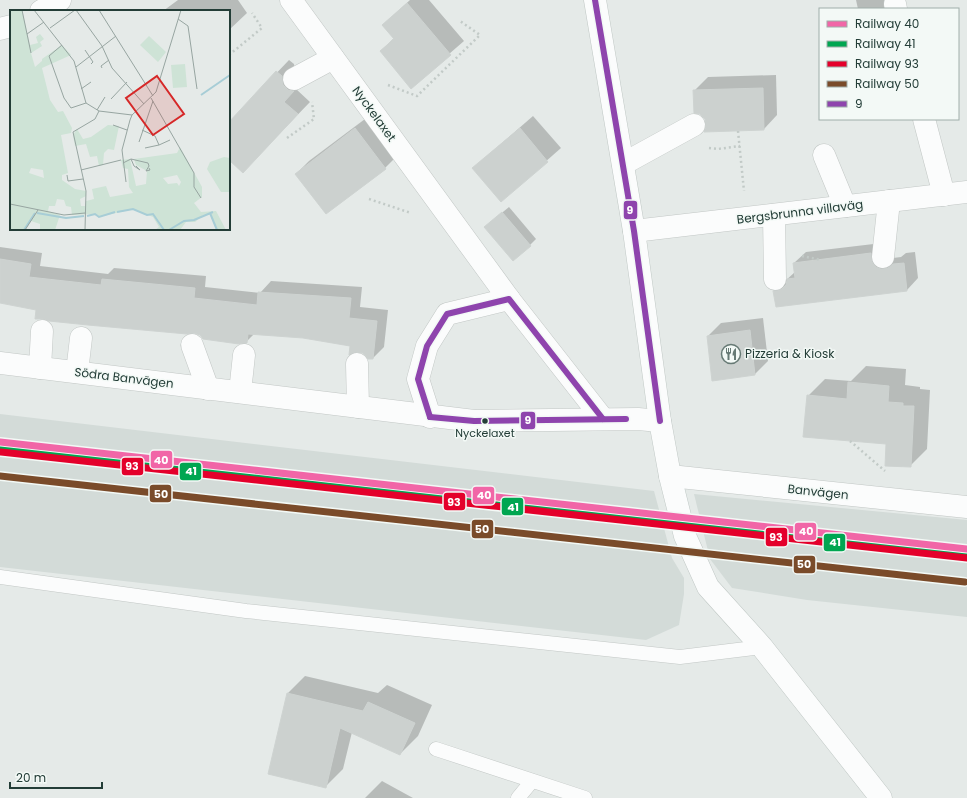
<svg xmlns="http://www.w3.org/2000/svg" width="967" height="798" viewBox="0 0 967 798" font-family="Poppins,sans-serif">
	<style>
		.built { fill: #d3dbd8 }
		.shadow { fill: #0003 }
		.building { fill: #ccd1cf; stroke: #ced3d1 }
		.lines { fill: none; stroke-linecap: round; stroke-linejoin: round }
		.lane-casing { stroke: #c2c7c5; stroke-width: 15 }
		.street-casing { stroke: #c2c7c5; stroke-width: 23 }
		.secondary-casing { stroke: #c0c8c5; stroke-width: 23 }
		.path { stroke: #c2cac7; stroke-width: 2.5; stroke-dasharray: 2 3; stroke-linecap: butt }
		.lane { stroke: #fbfcfc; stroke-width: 14 }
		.street { stroke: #fbfcfc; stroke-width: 22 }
		.secondary { stroke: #fbfcfc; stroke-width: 22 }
		.bus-1-casing { stroke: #f3f9f6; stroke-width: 9 }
		.bus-1 { stroke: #8e44ad; stroke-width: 6 }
		.rail-1-casing { stroke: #f3f9f6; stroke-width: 10 }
		.rail-2-casing { stroke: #f3f9f6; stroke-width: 10 }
		.rail-3-casing { stroke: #f3f9f6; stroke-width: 10 }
		.rail-4-casing { stroke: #f3f9f6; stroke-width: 10 }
		.rail-1 { stroke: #f166a7; stroke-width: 7 }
		.rail-2 { stroke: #00a651; stroke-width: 7 }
		.rail-3 { stroke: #e4002b; stroke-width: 7 }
		.rail-4 { stroke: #7a4b2a; stroke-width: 7 }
		.bus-dot { fill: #233d37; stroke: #f3f9f6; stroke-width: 1.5 }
		.labels { text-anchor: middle; stroke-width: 3; stroke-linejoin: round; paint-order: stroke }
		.bus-label { font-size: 11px; fill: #233d37; stroke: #f3f9f6 }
		.street-label { font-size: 12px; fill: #233d37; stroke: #f3f9f6 }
		.poi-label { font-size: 12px; fill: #233d37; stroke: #f3f9f6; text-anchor: start }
		.inset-river { fill: none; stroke: #a7cdd6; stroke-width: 2 }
		.inset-road { fill: none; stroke: #97a5a1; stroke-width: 1 }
		.view { fill: #d62828; fill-opacity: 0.15; stroke: #d62828; stroke-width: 2 }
		.inset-edge { fill: none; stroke: #233d37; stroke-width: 2 }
		.line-badge { stroke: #f3f9f6; stroke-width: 1.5 }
		.badge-label { font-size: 11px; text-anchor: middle; font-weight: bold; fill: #fff }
	</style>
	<rect width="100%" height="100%" fill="#e5eae8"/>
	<g class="built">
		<path d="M 0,414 L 654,491 L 672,558 L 684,578 L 684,594 L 679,625 L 646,640 L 0,567 Z"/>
		<path d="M 694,494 L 967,520 L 967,617 L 807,600 L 732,588 L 710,559 Z"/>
	</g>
	<g class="shadow">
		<path d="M 178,0 L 238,0 L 247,13 L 229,30 L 229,11 L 163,11 Z"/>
		<path d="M 410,0 L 429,0 L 464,41 L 411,87 L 381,51 L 394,38 L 383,25 Z"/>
		<path d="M 856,0 L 898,0 L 898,9 L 858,9 Z"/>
		<path d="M 289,60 L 294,64 L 296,89 L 310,102 L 255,159 L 229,158 L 229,123 Z"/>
		<path d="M 776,75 L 777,115 L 764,129 L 706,119 L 694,91 L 708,77 Z"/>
		<path d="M 369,116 L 398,155 L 385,168 L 326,213 L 296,174 L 309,161 Z"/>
		<path d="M 533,116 L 561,148 L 501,201 L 473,168 Z"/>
		<path d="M 509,207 L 536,239 L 530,245 L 492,221 Z"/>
		<path d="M 882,243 L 893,258 L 901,257 L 906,253 L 915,252 L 918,278 L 907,290 L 777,306 L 774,291 L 795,272 L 794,263 L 806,252 Z"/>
		<path d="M 0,247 L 42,253 L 40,266 L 108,274 L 114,268 L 206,276 L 205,287 L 260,293 L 271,281 L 362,287 L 360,307 L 388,310 L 384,347 L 373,358 L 351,346 L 303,337 L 255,333 L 246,342 L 200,334 L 194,332 L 38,309 L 0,302 Z"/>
		<path d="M 763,318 L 768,361 L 755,374 L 708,336 L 721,323 Z"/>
		<path d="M 866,366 L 906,369 L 905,385 L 920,387 L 920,389 L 930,390 L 927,449 L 910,466 L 887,443 L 808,396 L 825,379 L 851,381 Z"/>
		<path d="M 305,676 L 378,693 L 387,685 L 432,705 L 418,736 L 400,754 L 352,732 L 343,769 L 325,787 L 288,693 Z"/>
		<path d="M 382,781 L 413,798 L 365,798 Z"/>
	</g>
	<g class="building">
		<path d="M 407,3 L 451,55 L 411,89 L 380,51 L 394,39 L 382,25 Z"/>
		<path d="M 276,71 L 282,76 L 283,85 L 288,90 L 294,91 L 284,102 L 298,114 L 243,173 L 229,160 L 229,122 Z"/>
		<path d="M 763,88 L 764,130 L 704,132 L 706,126 L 705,119 L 700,114 L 694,113 L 693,90 Z"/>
		<path d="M 355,128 L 386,169 L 326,214 L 295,174 Z"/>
		<path d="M 520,128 L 548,162 L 501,202 L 472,168 Z"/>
		<path d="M 502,212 L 531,246 L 513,261 L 484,227 Z"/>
		<path d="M 871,253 L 872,262 L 876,267 L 881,269 L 888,268 L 893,264 L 904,263 L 907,291 L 776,307 L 773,291 L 782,289 L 786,285 L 787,279 L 795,278 L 793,263 Z"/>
		<path d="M 0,259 L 31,264 L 29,277 L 101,285 L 102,279 L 195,288 L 194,298 L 257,305 L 258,292 L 351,298 L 349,318 L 377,321 L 373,359 L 368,359 L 363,353 L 357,352 L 349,355 L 350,346 L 303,338 L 248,334 L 247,343 L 239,344 L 203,339 L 200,335 L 194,333 L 187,334 L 88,325 L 49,321 L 43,319 L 35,319 L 36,310 L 0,303 Z"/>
		<path d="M 750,330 L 755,375 L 712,381 L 707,336 Z"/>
		<path d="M 848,382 L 889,386 L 888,402 L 903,403 L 903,406 L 914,406 L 911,467 L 885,466 L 886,444 L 803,437 L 807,395 L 847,399 Z"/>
		<path d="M 287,693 L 363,711 L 368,702 L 415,723 L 400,755 L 340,728 L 326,788 L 268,774 Z"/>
	</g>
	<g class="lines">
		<defs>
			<g id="lane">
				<path d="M 0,577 L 246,611 L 680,657 L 762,647"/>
				<path d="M 436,749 L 585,798"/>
				<path d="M 518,798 L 532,781"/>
			</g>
			<g id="street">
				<path d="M 291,0 L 509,299 L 603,419"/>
				<path d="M 895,4 L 896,9"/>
				<path d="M 41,11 L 60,0"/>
				<path d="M 0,29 L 11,26"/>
				<path d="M 294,79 L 333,58"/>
				<path d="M 924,119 L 944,195"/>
				<path d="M 824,155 L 845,206"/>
				<path d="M 623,164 L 694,125"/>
				<path d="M 774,215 L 775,279"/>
				<path d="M 634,231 L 967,192"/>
				<path d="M 883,257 L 889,201"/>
				<path d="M 192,345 L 208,389"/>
				<path d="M 0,363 L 474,421 L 638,419 L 660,421"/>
				<path d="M 357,364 L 358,407"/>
				<path d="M 40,368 L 42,331"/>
				<path d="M 77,372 L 81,338"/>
				<path d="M 240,392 L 244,355"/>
				<path d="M 430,417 L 418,379 L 427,346 L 447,314 L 509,299"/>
				<path d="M 670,476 L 967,507"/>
			</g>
			<path id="secondary" d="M 595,0 L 634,231 L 660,421 L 670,476 L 685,536 L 708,587 L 762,647 L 881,798"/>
		</defs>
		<use href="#lane" class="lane-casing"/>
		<use href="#street" class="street-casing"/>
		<use href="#secondary" class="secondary-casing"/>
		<g class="path">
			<path d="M 229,55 L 262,28 L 252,13"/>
			<path d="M 388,85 L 417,96 L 480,35 L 460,21"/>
			<path d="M 738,131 L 744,191"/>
			<path d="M 287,138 L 314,119 L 312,102"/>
			<path d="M 709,148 L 718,149 L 740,146"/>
			<path d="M 369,199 L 411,213"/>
			<path d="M 802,256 L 821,260"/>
			<path d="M 850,441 L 885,471"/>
		</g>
		<use href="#lane" class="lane"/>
		<use href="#street" class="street"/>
		<use href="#secondary" class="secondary"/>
		<defs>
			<g id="bus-1">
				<path d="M 595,0 L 634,231 L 660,421"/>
				<path d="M 430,417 L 418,379 L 427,346 L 447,314 L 509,299 L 603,419"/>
				<path d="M 430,417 L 474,421 L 626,419"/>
			</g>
		</defs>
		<use href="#bus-1" class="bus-1-casing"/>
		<use href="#bus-1" class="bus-1"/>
		<defs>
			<path id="rail-1" d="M 0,442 L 967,549"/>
			<path id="rail-2" d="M 0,450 L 966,557"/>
			<path id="rail-3" d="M 1,452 L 967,558"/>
			<path id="rail-4" d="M 0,476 L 965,582"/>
		</defs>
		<use href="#rail-1" class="rail-1-casing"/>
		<use href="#rail-2" class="rail-2-casing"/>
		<use href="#rail-3" class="rail-3-casing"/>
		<use href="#rail-4" class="rail-4-casing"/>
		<use href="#rail-1" class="rail-1"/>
		<use href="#rail-2" class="rail-2"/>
		<use href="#rail-3" class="rail-3"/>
		<use href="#rail-4" class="rail-4"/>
	</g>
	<defs>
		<symbol id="restaurant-ring" viewBox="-11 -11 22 22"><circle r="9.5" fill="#f3f9f6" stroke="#677a75" stroke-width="1.5"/><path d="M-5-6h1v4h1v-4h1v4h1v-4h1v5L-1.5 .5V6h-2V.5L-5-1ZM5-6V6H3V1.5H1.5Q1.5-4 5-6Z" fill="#677a75"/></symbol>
	</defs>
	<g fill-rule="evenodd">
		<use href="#restaurant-ring" x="720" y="343" width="22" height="22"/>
	</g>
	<circle class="bus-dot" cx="485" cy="421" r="3.5"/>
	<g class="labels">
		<g class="bus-label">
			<text x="485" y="437">Nyckelaxet</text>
		</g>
		<g class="street-label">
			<text transform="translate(374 114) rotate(54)" y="4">Nyckelaxet</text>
			<text transform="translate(800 212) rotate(-7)" y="4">Bergsbrunna villaväg</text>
			<text transform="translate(124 378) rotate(7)" y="4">Södra Banvägen</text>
			<text transform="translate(818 492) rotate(6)" y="4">Banvägen</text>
		</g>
		<g class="poi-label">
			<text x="745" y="358">Pizzeria &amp; Kiosk</text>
		</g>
	</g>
	<g transform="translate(10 10)">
		<rect width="220" height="220" fill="#e5eae8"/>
		<path d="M 0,0 L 12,0 L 20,35 L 28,33 L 26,27 L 30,24 L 34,29 L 30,32 L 32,36 L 21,43 L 25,57 L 32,51 L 32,49 L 52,35 L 61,45 L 32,58 L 40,90 L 48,102 L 53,101 L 62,118 L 61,123 L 51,125 L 58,163 L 52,165 L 52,170 L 65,179 L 76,181 L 76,186 L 70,189 L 71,196 L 75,196 L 76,191 L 84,189 L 82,179 L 96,176 L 100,187 L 123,183 L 119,177 L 118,159 L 113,158 L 111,150 L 120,149 L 126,176 L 136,174 L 137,161 L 126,155 L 124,149 L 167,143 L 170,137 L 192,177 L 192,187 L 184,193 L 191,202 L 206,201 L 216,220 L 207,220 L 200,204 L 193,205 L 185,212 L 176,212 L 170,220 L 145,220 L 149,217 L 143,207 L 123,199 L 89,207 L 83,204 L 62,205 L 61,197 L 56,196 L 54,190 L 47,189 L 45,196 L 39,196 L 38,201 L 50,205 L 45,220 L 30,220 L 30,214 L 21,211 L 15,220 L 0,220 ZM 21,158 L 33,160 L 34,168 L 19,163 ZM 167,165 L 171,172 L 169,176 L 167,173 L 158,174 L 153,168 ZM 139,26 L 156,42 L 148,52 L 130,35 ZM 175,54 L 177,77 L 163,78 L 161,55 ZM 98,115 L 109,116 L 104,140 L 98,139 L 94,143 L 93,155 L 89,156 L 87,146 L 80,147 L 76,134 L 65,136 L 63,125 L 67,119 L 73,129 L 81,127 ZM 214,147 L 220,148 L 220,182 L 211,182 L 197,159 L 200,152 Z" fill="#cee3d6" fill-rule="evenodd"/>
		<path class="inset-river" d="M 191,85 L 220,65M 107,202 L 123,199 L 137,205 L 143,204 L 154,220M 27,203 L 56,208 L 74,206M 200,203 L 207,220M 77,206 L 85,204 L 89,207 L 105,202M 14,220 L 25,203M 159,220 L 174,211 L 184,210 L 203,202"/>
		<path class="inset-road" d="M 12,0 L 21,43M 24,0 L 64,51 L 76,93 L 89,101 L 122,105M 66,0 L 92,36 L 102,58 L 134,94M 89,0 L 143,86M 168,9 L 178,16 L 187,79M 40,18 L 65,0M 17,24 L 34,12M 52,35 L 39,46 L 54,88 L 61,98 L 76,93M 75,40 L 83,52 L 81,54M 66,57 L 106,26M 92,58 L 91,56 L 99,50M 71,79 L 81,72M 141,88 L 184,163 L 184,177 L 191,188M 101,89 L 117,72M 87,100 L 95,87M 103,115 L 117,120M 132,120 L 145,126 L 149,135 L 160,130M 129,132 L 143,91M 135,138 L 149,135M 121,149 L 138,153 L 139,156 L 136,161 L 140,160 L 139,158M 113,153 L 121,149 L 124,156 L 130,160 L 126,156M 71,160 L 111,150M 57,165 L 58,171 L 73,169M 116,172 L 112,140 L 120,110 L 122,105 L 146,82 L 171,0M 0,194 L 54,205 L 75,203M 15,220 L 28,200M 75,220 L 76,181 L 63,122 L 85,109 L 89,101"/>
		<path class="view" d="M 147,66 L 174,104 L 143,125 L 116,88 Z"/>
		<rect width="220" height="220" class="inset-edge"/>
	</g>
	<g class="line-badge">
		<rect x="623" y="200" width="15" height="20" rx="4" fill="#8e44ad"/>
		<rect x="520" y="411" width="16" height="19" rx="4" fill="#8e44ad"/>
		<rect x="150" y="450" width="23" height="19" rx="4" fill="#f166a7"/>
		<rect x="121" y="457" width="23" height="19" rx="4" fill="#e4002b"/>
		<rect x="179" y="462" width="23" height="19" rx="4" fill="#00a651"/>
		<rect x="149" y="484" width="23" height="19" rx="4" fill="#7a4b2a"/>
		<rect x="472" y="486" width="23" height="19" rx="4" fill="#f166a7"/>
		<rect x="443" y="492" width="23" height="19" rx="4" fill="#e4002b"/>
		<rect x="501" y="497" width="23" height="19" rx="4" fill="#00a651"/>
		<rect x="471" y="519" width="23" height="20" rx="4" fill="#7a4b2a"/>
		<rect x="794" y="522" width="23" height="19" rx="4" fill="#f166a7"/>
		<rect x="765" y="527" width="23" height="20" rx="4" fill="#e4002b"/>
		<rect x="823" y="533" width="23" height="19" rx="4" fill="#00a651"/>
		<rect x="793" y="555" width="23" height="19" rx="4" fill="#7a4b2a"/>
	</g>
	<g class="badge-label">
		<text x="630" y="214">9</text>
		<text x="528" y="424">9</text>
		<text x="161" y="464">40</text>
		<text x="132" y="470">93</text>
		<text x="191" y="475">41</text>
		<text x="161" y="498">50</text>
		<text x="484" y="499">40</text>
		<text x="454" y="506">93</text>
		<text x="513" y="511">41</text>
		<text x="482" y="533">50</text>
		<text x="806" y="535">40</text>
		<text x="776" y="541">93</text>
		<text x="835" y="546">41</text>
		<text x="804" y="568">50</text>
	</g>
	<rect x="819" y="8" width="140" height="112" fill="#f3f9f6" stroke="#a0aeaa"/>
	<rect x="827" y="21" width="20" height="6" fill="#f166a7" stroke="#a0aeaa"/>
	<text x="855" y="28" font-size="12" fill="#233d37">Railway 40</text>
	<rect x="827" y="41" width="20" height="6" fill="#00a651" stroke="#a0aeaa"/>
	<text x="855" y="48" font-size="12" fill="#233d37">Railway 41</text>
	<rect x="827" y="61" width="20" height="6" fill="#e4002b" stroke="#a0aeaa"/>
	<text x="855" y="68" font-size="12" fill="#233d37">Railway 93</text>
	<rect x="827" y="81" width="20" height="6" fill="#7a4b2a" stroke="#a0aeaa"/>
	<text x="855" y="88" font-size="12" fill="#233d37">Railway 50</text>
	<rect x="827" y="101" width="20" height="6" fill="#8e44ad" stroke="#a0aeaa"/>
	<text x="855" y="108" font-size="12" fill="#233d37">9</text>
	<path d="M10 782v6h92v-6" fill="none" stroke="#233d37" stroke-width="2"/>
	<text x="16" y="782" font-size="12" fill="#233d37" stroke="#f3f9f6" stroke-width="3" paint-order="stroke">20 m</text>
</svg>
